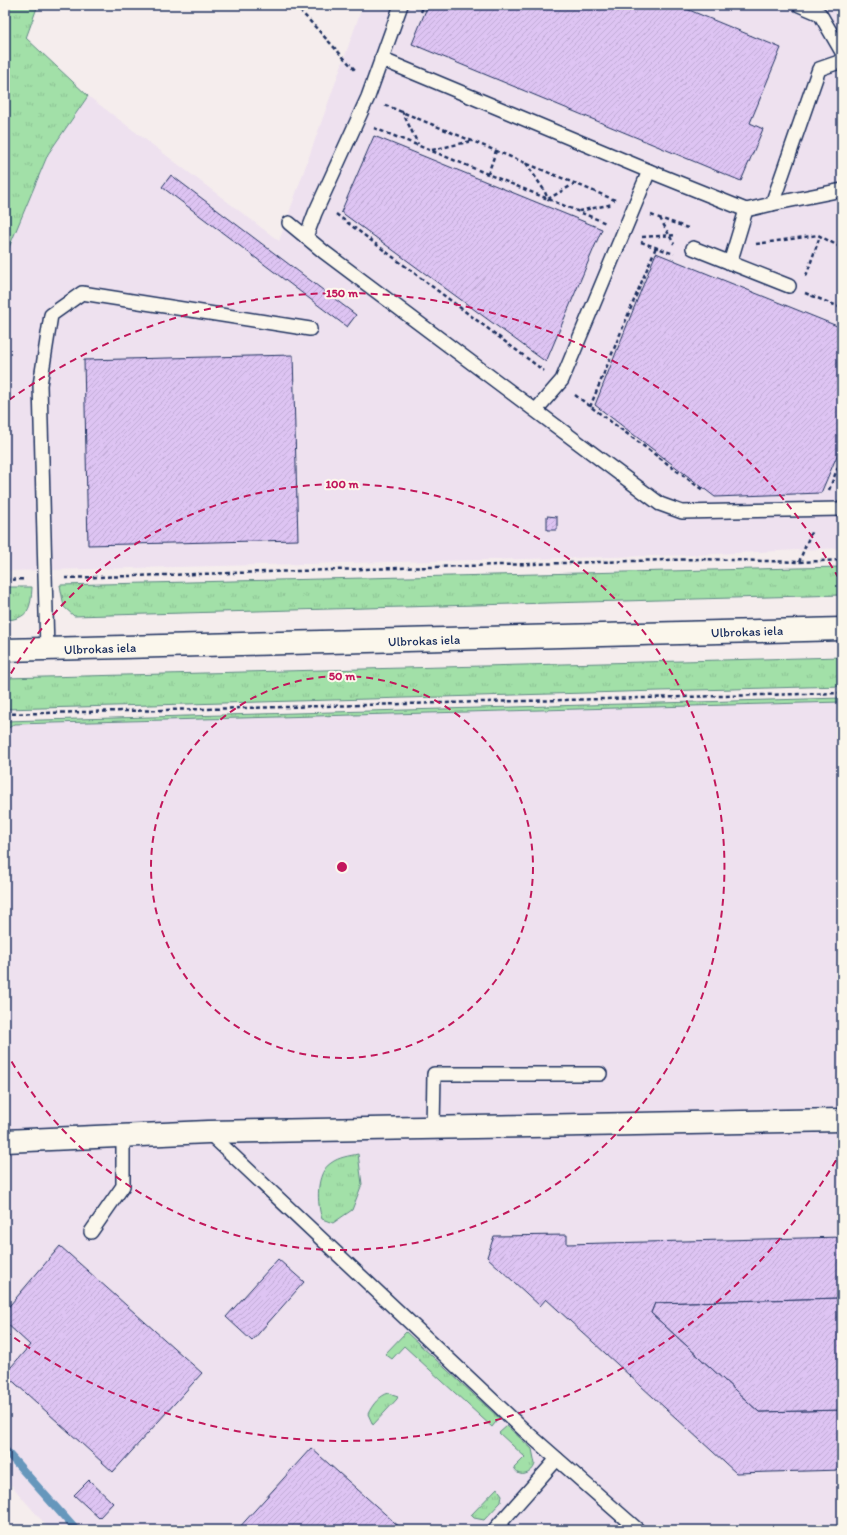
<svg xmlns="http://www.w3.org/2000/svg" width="847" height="1535" viewBox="0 0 847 1535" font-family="Itim,sans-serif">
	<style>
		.built { fill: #eee1ef }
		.grass { fill: url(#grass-tufts); stroke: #5e8883 }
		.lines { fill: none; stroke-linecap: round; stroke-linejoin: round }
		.stream { stroke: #6697bc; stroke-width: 8 }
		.building { fill: url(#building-hatch); stroke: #1b2f5e }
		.service-casing { stroke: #1b2f5e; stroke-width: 16 }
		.minor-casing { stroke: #1b2f5e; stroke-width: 25 }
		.secondary-casing { stroke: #1b2f5e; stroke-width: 25 }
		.path { stroke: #1b2f5e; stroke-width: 2.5; stroke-dasharray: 4 3; stroke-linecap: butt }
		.service { stroke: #fbf7ec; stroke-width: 13 }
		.minor { stroke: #fbf7ec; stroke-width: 22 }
		.secondary { stroke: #fbf7ec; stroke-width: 22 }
		.ring { fill: none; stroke: #c2185b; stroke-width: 2; stroke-dasharray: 7 5 }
		.labels { text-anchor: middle; stroke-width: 4; stroke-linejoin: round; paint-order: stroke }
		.street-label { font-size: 13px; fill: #1b2f5e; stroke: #fbf7ec }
		.centre { fill: #c2185b; stroke: #fbf7ec; stroke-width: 2 }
		.ring-label { font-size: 12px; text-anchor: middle; font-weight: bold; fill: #c2185b; stroke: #fbf7ec; stroke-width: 4; stroke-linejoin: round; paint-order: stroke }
	</style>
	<defs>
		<pattern id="grass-tufts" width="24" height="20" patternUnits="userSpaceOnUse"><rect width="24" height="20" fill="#a2e0a8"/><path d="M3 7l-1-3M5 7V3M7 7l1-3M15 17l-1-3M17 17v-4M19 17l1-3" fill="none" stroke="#8bc093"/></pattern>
		<pattern id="building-hatch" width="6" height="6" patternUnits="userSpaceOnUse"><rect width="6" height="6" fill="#dec4f3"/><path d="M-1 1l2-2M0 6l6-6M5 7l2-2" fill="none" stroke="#bea9d3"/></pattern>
	</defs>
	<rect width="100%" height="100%" fill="#f5eded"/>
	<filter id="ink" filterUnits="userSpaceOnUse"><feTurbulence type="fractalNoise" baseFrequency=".025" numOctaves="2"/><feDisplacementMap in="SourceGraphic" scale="8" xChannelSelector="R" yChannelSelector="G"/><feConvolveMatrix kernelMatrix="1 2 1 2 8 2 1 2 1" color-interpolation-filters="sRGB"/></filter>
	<g filter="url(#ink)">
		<g class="built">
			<path d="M 363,5 L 842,5 L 842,548 L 694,555 L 5,571 L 5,257 L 48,154 L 88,96 L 279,241 Z"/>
			<path d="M 842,702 L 842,1530 L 50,1530 L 5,1478 L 5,730 L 15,724 Z"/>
		</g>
		<g class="grass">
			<path d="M 5,5 L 38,5 L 26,38 L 88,96 L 48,154 L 5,257 Z"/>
			<path d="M 842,567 L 842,595 L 74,616 L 64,607 L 60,585 Z"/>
			<path d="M 5,587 L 32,587 C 31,608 29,619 5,620 Z"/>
			<path d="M 842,657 L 842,686 L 5,709 L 5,678 Z"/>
			<path d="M 842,698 L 842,702 L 15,724 L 5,730 L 5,721 Z"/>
			<path d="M 358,1154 L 362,1184 L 352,1210 L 333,1223 L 322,1219 C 317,1204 315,1173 331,1163 C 339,1157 349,1156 358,1154 Z"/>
			<path d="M 406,1332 L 499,1418 L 492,1427 L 404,1346 L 392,1359 L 385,1354 Z"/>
			<path d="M 389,1393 L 398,1396 L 397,1399 L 373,1425 L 368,1414 C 372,1405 380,1395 389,1393 Z"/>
			<path d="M 507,1426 L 532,1449 L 535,1464 C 533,1473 519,1480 514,1468 L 525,1457 L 499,1433 Z"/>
			<path d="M 497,1488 L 502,1495 L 501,1502 L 484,1520 L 474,1518 L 471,1515 Z"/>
		</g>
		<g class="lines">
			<path class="stream" d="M 5,1450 L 76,1530"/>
		</g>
		<g class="building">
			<path d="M 428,5 L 677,5 L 781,48 L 750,123 L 763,129 L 741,181 L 412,44 Z"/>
			<path d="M 374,136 L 602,229 L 546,362 L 341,212 Z"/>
			<path d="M 171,175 L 356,315 L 347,327 L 162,187 Z"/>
			<path d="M 656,253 L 842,328 L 842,444 L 821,493 L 715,497 L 595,405 Z"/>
			<path d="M 293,355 L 298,540 L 88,545 L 84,360 Z"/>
			<path d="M 547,516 L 557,517 L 557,530 L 547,530 Z"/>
			<path d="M 567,1235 L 567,1244 L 842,1237 L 842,1298 L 655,1303 L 651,1313 L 759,1412 L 842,1410 L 842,1470 L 736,1473 L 546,1299 L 540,1306 L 487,1257 L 494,1236 Z"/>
			<path d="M 60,1246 L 202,1373 L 113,1472 L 5,1374 L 30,1345 L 5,1322 L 5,1311 Z"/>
			<path d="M 278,1259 L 304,1282 L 252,1341 L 226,1317 Z"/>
			<path d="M 842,1298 L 842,1410 L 759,1412 L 651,1313 L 655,1303 Z"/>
			<path d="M 311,1448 L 403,1530 L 237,1530 Z"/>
			<path d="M 89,1480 L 113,1503 L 99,1518 L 74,1495 Z"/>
		</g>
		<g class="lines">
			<defs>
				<g id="service">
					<path d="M 401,5 L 368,97 L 315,213 L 306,237 L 324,252 L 660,504 L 682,512 L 842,509"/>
					<path d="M 799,5 L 820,14 L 842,52"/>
					<path d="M 381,59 L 649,171 L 746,210 L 772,204 L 842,190"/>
					<path d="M 772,204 L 819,69 L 842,61"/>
					<path d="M 289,223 L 306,237"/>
					<path d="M 693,248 L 789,286"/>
					<path d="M 730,263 L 746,210"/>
					<path d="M 536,410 L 562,380 L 649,171"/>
					<path d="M 47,650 L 40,385 L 51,315 L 82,293 L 310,329"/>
					<path d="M 433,1128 L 434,1074 L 600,1074"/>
					<path d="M 208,1132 L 523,1429 L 638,1530"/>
					<path d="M 91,1232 L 123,1186 L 123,1136"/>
					<path d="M 494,1530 L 557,1459"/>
				</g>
				<path id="minor" d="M 5,1141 L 208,1132 L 842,1120"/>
				<path id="secondary" d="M 5,650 L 842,629"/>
			</defs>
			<use href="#service" class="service-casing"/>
			<use href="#minor" class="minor-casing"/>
			<use href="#secondary" class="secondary-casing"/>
			<g class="path">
				<path d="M 295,5 L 356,71"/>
				<path d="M 421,12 L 424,5"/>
				<path d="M 385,105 L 615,200"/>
				<path d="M 402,111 L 418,144"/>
				<path d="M 374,128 L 432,151 L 606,223"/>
				<path d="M 432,150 L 472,141"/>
				<path d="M 526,163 L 544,190 L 548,199 L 574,184"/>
				<path d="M 488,174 L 496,151"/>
				<path d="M 579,211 L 613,204"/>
				<path d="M 336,214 L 544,371"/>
				<path d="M 651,215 L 688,228"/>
				<path d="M 660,218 L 674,244"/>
				<path d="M 642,237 L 677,235"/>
				<path d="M 641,242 L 674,254"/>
				<path d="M 756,244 L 818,235 L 842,248"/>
				<path d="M 842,252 L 840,252 L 842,264"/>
				<path d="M 806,276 L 820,236"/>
				<path d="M 805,293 L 842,308"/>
				<path d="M 575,395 L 704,491"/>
				<path d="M 590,407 L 656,247"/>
				<path d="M 829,490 L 842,457"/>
				<path d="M 799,562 L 812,530"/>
				<path d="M 65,578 L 699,559 L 799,562 L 842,560"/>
				<path d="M 5,580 L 26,579"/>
				<path d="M 5,714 L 842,693"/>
			</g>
			<use href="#service" class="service"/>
			<use href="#minor" class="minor"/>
			<use href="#secondary" class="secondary"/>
		</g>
	</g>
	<g class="ring">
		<circle cx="342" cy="867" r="191"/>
		<path d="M5 684A383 383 0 1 1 5 1050"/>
		<path d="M842 1150A574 574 0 0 1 9 1334M9 400A574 574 0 0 1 842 584"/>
	</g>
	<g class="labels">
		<g class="street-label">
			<text transform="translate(747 631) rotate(-2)" y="5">Ulbrokas iela</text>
			<text transform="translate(424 640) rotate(-2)" y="5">Ulbrokas iela</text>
			<text transform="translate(100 648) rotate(-2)" y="5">Ulbrokas iela</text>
		</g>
	</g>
	<circle cx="342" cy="867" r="6" class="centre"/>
	<g class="ring-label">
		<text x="342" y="297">150 m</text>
		<text x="342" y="488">100 m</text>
		<text x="342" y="680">50 m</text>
	</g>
	<rect width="847" height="1535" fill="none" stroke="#fbf7ec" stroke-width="20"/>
	<rect x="10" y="10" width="827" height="1515" fill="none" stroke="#1b2f5e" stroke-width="1.5" filter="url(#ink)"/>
</svg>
